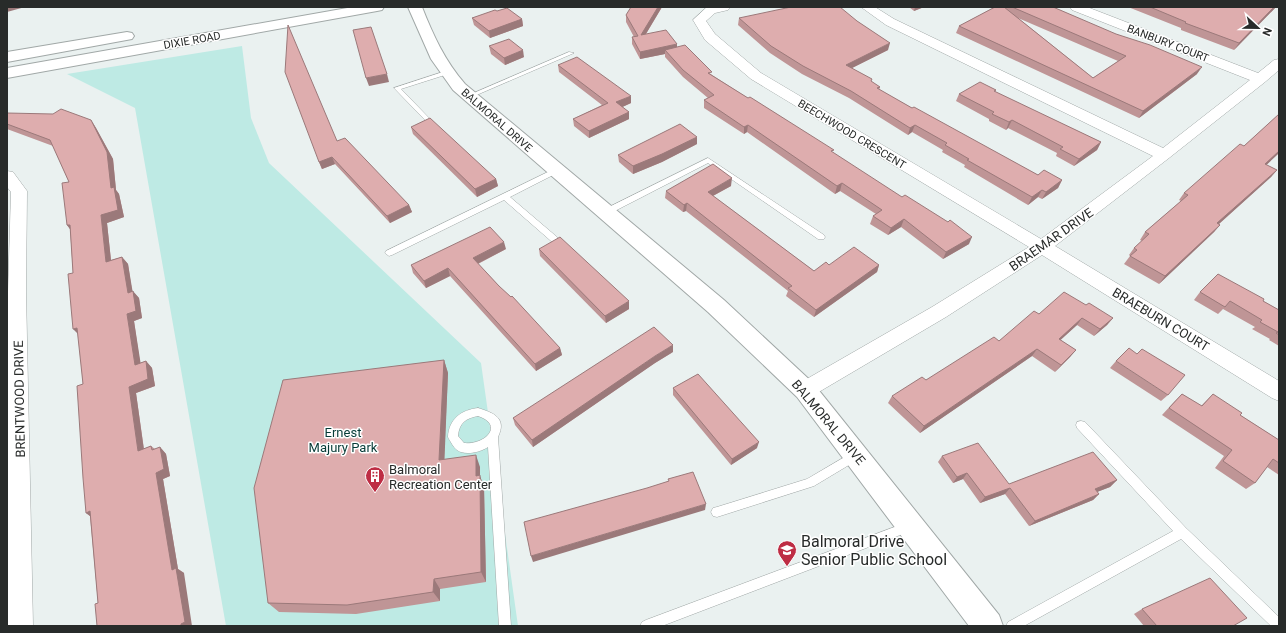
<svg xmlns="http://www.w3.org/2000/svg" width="1286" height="633" viewBox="0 0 1286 633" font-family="Roboto,sans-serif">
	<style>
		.green { fill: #beeae4 }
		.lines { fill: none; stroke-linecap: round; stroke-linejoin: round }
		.service-casing { stroke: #a1a8a7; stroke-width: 1 }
		.minor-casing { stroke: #a1a8a7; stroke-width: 1 }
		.tertiary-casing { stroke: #a1a8a7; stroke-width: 2 }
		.secondary-casing { stroke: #a1a8a7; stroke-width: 2 }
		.service { fill: #fff; fill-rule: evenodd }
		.minor { fill: #fff; fill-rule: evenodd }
		.tertiary { fill: #fff; fill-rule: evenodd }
		.secondary { fill: #fff; fill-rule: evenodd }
		.wall { fill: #bf9596; fill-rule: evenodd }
		.shaded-wall { fill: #9b797a }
		.building { fill: #deadae; stroke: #9b797a }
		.labels { text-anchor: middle; stroke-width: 3; stroke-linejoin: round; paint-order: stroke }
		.far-street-label { font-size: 11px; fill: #282b2a; stroke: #fff }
		.street-label { font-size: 13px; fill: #282b2a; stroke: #fff }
		.park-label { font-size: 13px; fill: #063b37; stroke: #fff }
		.poi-label { font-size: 13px; fill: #282b2a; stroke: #fff; text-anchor: start }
		.near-poi-label { font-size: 16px; fill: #282b2a; stroke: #fff; text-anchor: start }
	</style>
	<rect width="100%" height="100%" fill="#eaf1f0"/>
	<path class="green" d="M 242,46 L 251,118 L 269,163 L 481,363 L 518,626 L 226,626 L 135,108 L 67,74 Z"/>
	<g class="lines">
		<defs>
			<g id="service">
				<path d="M 569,52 L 574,53 L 472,97 L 468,97 L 467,96 Z"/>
				<path d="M 446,71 L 449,73 L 448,74 L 401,89 L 429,118 L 429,120 L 425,120 L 394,88 Z"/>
				<path d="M 708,158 L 824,235 L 825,237 L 824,239 L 818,239 L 708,163 L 609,214 L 606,215 L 602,212 L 603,210 Z"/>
				<path d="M 554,169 L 557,169 L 561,171 L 510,197 L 557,237 L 558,239 L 557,241 L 551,241 L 504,200 L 392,255 L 389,256 L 385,253 L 386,251 Z"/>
				<path d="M 478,408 C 494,413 507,418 498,437 L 511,626 L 499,626 L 488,447 C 481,452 465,456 457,450 C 454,448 450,441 448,437 C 449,419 461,410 478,408 ZM 478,416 C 505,425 485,445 464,443 L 458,436 C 459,423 466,418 478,416 Z"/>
				<path d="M 1081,421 L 1085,422 L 1186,528 L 1279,617 L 1279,626 L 1271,626 L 1181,539 L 1024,626 L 1006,626 L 1008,622 L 1173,531 L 1077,428 L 1076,425 L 1077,422 Z"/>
				<path d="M 855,451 L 859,453 L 860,456 L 859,459 L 814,486 L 717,517 L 713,516 L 711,512 L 713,508 L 717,507 L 807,479 Z"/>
				<path d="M 908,522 L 912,523 L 914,527 L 912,531 L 908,532 L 662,626 L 640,626 L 642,622 L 646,620 Z"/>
			</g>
			<g id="minor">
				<path d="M 707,7 L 730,7 L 728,10 L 715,13 L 706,21 L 715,34 L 761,73 L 1041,239 L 1153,156 L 886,25 L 861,7 L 875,7 L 894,19 L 1163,148 L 1250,80 L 1072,10 L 1070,7 L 1087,7 L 1258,73 L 1274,60 L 1279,59 L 1279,70 L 1265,82 L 1169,158 L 1055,246 L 1279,381 L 1279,401 L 1272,398 L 1042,255 L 946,317 L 812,396 L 805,399 L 798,396 L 795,390 L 798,384 L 932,307 L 1029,247 L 751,79 L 705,40 L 693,20 Z"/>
				<path d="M 7,171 L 13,172 L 27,191 L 26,292 L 33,626 L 7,626 L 8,292 L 11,192 L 7,187 Z"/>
			</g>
			<path id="tertiary" d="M 408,7 L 422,7 C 433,35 445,61 465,84 L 724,300 L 813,383 L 999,615 L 1003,626 L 969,626 L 797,397 L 708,312 L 453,90 L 431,59 Z"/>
			<g id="secondary">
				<path d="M 353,7 L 384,7 L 382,10 L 377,11 L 7,78 L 7,68 Z"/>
				<path d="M 127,32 L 132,33 L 134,36 L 132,39 L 7,62 L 7,52 Z"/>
			</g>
		</defs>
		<use href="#service" class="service-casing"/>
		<use href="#minor" class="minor-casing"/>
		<use href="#tertiary" class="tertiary-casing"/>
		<use href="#secondary" class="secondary-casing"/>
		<use href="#service" class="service"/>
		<use href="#minor" class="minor"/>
		<use href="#tertiary" class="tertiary"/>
		<use href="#secondary" class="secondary"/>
	</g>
	<g class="wall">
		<path d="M 662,7 L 646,34 L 677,47 L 712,75 L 833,153 L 969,244 L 943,259 L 901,227 L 888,235 L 870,224 L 873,216 L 876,214 L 840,191 L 835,194 L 747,132 L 744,134 L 704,108 L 704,100 L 708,98 L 683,77 L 665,57 L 665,54 L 640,59 L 632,44 L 632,37 L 634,37 L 626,22 L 626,15 Z"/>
		<path d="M 909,7 L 924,7 L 914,11 Z"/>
		<path d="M 995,7 L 1053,7 L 1197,74 L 1139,118 L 956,33 L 959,26 ZM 1018,18 L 1118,61 L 1093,78 Z"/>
		<path d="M 1128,7 L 1276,7 L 1234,50 L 1181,30 L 1181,28 Z"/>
		<path d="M 497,11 L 522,19 L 523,26 L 490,38 L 474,25 L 472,18 Z"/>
		<path d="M 739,18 L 888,50 L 852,68 L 871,82 L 880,87 L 879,90 L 912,108 L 1038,175 L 1062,180 L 1058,188 L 1042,199 L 1038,197 L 1028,205 L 964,167 L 965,165 L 942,152 L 943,150 L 912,132 L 908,135 L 849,98 L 802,74 L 770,53 L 738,25 Z"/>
		<path d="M 489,46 L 524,57 L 505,65 L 491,54 Z"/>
		<path d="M 558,65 L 631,103 L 622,107 L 629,112 L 629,119 L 589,138 L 574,126 L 573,119 L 602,105 L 559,72 Z"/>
		<path d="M 996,90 L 995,92 L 1101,142 L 1097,150 L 1074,166 L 1056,156 L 1057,153 L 1008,128 L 1006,130 L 989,121 L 989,119 L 956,101 L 959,94 Z"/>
		<path d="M 7,113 L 91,120 L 96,128 L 113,159 L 116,190 L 119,194 L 124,217 L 107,223 L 111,260 L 122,257 L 128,264 L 132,291 L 139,298 L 142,318 L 134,321 L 140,363 L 146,361 L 152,368 L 155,386 L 136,393 L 144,449 L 151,446 L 155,449 L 160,447 L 166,454 L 170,476 L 163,479 L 178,569 L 184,573 L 98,603 L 90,516 L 86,513 L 83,384 L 73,273 L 70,229 L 67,225 L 69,182 L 53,146 L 7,129 Z"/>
		<path d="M 1279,114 L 1279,153 L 1266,165 L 1277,170 L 1271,177 L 1219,224 L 1220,225 L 1214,232 L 1159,284 L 1124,264 L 1130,256 L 1129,255 L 1134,248 L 1142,241 L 1140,240 L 1145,232 L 1181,201 L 1179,200 L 1184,193 L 1244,146 Z"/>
		<path d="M 411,127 L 496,179 L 498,186 L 477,197 L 413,134 Z"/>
		<path d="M 337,141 L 409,205 L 412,212 L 390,223 L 335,164 L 322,169 L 319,162 Z"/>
		<path d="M 697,144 L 662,162 L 633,174 L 619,162 L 618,155 Z"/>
		<path d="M 731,186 L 713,196 L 814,271 L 829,265 L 879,265 L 877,272 L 814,317 L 786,296 L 788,291 L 686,211 L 683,212 L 665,198 L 666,191 Z"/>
		<path d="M 506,249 L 478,264 L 499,286 L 560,348 L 562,355 L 536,371 L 450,276 L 426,288 L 413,273 L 411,265 Z"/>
		<path d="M 539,249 L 629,309 L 606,323 L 540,256 Z"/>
		<path d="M 1200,292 L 1263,301 L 1279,310 L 1279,346 L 1269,340 L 1270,339 L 1252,329 L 1255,327 L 1223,309 L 1218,314 L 1194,300 Z"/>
		<path d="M 1086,305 L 1113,318 L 1107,325 L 1094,336 L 1077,325 L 1060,340 L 1076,350 L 1070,357 L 1055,372 L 1032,356 L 920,433 L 888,403 L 892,396 L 926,380 L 999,341 L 1039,314 Z"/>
		<path d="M 673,352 L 655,363 L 533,447 L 515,425 L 513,418 Z"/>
		<path d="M 444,360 L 448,373 L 444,459 L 480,467 L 480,476 L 484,487 L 486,582 L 440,589 L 440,601 L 356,614 L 279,612 L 268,603 Z"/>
		<path d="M 1116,361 L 1168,395 L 1161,401 L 1110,368 Z"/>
		<path d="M 673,388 L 757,448 L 731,465 L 673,395 Z"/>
		<path d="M 1182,394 L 1201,406 L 1213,394 L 1240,415 L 1279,440 L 1279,475 L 1267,467 L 1255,483 L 1246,489 L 1215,468 L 1224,456 L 1162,415 L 1175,401 Z"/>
		<path d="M 942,456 L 1009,484 L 1117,480 L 1110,487 L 1097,492 L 1099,494 L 1093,500 L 1029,526 L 1005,494 L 980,503 L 963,479 L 953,483 L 938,462 Z"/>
		<path d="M 1142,609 L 1233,626 L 1144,626 L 1134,614 Z"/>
	</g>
	<g class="shaded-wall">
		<path d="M 7,7 L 25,7 L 7,12 Z"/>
		<path d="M 658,7 L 662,7 L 641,42 L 641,35 Z"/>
		<path d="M 915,7 L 924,7 L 914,11 Z"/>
		<path d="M 1274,7 L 1276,7 L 1234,50 L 1239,43 Z"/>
		<path d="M 522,19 L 523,26 L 490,38 L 489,31 Z"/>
		<path d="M 890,43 L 888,50 L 844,72 L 846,65 Z"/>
		<path d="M 677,44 L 677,52 L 665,50 L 665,54 L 640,59 L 640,52 Z"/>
		<path d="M 523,50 L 524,57 L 505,65 L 504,58 Z"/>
		<path d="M 1202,67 L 1197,74 L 1139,118 L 1143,111 Z"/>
		<path d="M 387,74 L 389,82 L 369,86 L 366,78 Z"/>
		<path d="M 631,96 L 631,103 L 616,110 L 616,102 Z"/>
		<path d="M 629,112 L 629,119 L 589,138 L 589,131 Z"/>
		<path d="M 91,120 L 96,128 L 113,159 L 116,190 L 119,194 L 124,217 L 107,223 L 112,270 L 106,262 L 101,215 L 111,188 Z"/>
		<path d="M 1012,120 L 1008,128 L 1006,130 L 1009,122 Z"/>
		<path d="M 748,125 L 747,132 L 744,134 L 744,127 Z"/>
		<path d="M 915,125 L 912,132 L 908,135 L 910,128 Z"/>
		<path d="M 697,137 L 697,144 L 662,162 L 633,174 L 633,166 Z"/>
		<path d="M 1101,142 L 1097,150 L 1074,166 L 1079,159 Z"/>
		<path d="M 1279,151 L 1279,153 L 1259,172 L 1265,164 Z"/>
		<path d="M 332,157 L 335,164 L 322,169 L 319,162 Z"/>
		<path d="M 1277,170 L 1271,177 L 1211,231 L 1217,223 Z"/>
		<path d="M 732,178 L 731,186 L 707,199 L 708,192 Z"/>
		<path d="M 496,179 L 498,186 L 477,197 L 475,189 Z"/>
		<path d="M 1062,180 L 1058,188 L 1042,199 L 1046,192 Z"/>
		<path d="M 842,183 L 840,191 L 835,194 L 837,186 Z"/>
		<path d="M 1042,190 L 1038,197 L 1028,205 L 1032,197 Z"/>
		<path d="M 687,203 L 686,211 L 683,212 L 684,205 Z"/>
		<path d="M 409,205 L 412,212 L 390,223 L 387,216 Z"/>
		<path d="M 904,219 L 901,227 L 888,235 L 891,228 Z"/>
		<path d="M 67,225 L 70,225 L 73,233 Z"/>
		<path d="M 1220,225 L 1214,232 L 1159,284 L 1165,276 Z"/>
		<path d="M 972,237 L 969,244 L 943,259 L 946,252 Z"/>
		<path d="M 504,242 L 506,249 L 475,265 L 473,258 Z"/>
		<path d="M 122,257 L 128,264 L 134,300 L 128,293 Z"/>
		<path d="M 879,265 L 877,272 L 814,317 L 816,310 Z"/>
		<path d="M 448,268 L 450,276 L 426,288 L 424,281 Z"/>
		<path d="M 133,291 L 139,298 L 142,318 L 134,321 L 142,372 L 135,365 L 127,314 Z"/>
		<path d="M 629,301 L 629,309 L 606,323 L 605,316 Z"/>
		<path d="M 1082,318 L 1077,325 L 1054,346 L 1059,339 Z"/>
		<path d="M 1113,318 L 1107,325 L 1094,336 L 1100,329 Z"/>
		<path d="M 77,328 L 80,336 L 73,329 Z"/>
		<path d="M 673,345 L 673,352 L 655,363 L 533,447 L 532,440 L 655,356 Z"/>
		<path d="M 560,348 L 562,355 L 536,371 L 535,364 Z"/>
		<path d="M 1037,349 L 1032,356 L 920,433 L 924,426 Z"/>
		<path d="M 1076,350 L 1070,357 L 1055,372 L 1061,365 Z"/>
		<path d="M 444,360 L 448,373 L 444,471 L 439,460 Z"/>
		<path d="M 146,361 L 152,368 L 155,386 L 136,393 L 145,458 L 138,451 L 129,387 Z"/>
		<path d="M 759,442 L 757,448 L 731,465 L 732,459 Z"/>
		<path d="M 160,447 L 166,454 L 170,476 L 163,479 L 178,569 L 184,573 L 192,626 L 181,626 L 156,473 Z"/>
		<path d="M 476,455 L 480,467 L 480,476 L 484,487 L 486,582 L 481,572 L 476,476 Z"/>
		<path d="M 967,473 L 963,479 L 953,483 L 957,477 Z"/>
		<path d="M 1117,480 L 1110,487 L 1089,495 L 1095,489 Z"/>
		<path d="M 1010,488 L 1005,494 L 980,503 L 985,497 Z"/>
		<path d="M 1099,494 L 1093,500 L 1029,526 L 1035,521 Z"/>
		<path d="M 706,504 L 705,510 L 533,562 L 531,556 Z"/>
		<path d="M 90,511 L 94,519 L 86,513 Z"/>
		<path d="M 434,579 L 440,589 L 440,601 L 433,592 Z"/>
	</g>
	<g class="building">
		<path d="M 631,7 L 658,7 L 641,35 L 666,30 L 677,44 L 640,52 L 632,37 L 638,36 L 626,15 Z"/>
		<path d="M 791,7 L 840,7 L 857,21 L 890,43 L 846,65 L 872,79 L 871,81 L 880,87 L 877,88 L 912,108 L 914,107 L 1038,175 L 1044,170 L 1062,180 L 1046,192 L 1042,190 L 1032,197 L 967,160 L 969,159 L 945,145 L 947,143 L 915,125 L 910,128 L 851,91 L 803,66 L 771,46 L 739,18 Z"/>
		<path d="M 995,7 L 1004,7 L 1093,78 L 1126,56 L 1012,7 L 1053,7 L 1116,34 L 1150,45 L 1202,67 L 1143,111 L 959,26 Z"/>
		<path d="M 1150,7 L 1274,7 L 1239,43 L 1185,23 L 1186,22 Z"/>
		<path d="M 507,8 L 522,19 L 489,31 L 472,18 L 495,10 L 497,11 Z"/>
		<path d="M 288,25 L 337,141 L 345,138 L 409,205 L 387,216 L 332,157 L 319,162 L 285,72 Z"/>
		<path d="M 371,27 L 387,74 L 366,78 L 353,30 Z"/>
		<path d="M 509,39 L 523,50 L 504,58 L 489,46 Z"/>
		<path d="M 685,45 L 712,72 L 708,73 L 748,98 L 750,97 L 834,150 L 831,151 L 902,197 L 905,195 L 948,222 L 950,220 L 972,237 L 946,252 L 904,219 L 891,228 L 873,216 L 882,210 L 842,183 L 837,186 L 748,125 L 744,127 L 704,100 L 714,95 L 683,70 L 665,50 Z"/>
		<path d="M 577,57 L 631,96 L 616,102 L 629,112 L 589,131 L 573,119 L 608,103 L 558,65 Z"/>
		<path d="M 980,82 L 996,90 L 994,91 L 1101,142 L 1079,159 L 1060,149 L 1063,147 L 1012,120 L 1009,122 L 992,114 L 994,112 L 959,94 Z"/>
		<path d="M 61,109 L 91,120 L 107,152 L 111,188 L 114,187 L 118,210 L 101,215 L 106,262 L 122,257 L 128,293 L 133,291 L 136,311 L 127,314 L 135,365 L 146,361 L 148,379 L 129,387 L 138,451 L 151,446 L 152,450 L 160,447 L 164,469 L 156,473 L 172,570 L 176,568 L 185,622 L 181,624 L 181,626 L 97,626 L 95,604 L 98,603 L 90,511 L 86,513 L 83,478 L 77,386 L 83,384 L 77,328 L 73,329 L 68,274 L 73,273 L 70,225 L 67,225 L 62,183 L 69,182 L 50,140 L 7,124 L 7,113 L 53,114 Z"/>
		<path d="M 1279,114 L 1279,151 L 1265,164 L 1277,170 L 1217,223 L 1220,225 L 1165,276 L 1130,256 L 1137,250 L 1134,248 L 1149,234 L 1145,232 L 1188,195 L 1184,193 L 1240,144 L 1244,146 Z"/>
		<path d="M 430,118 L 496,179 L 475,189 L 411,127 Z"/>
		<path d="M 680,124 L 697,137 L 662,154 L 633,166 L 618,155 Z"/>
		<path d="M 713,164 L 732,178 L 708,192 L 814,271 L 826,262 L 829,265 L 854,247 L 879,265 L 816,310 L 788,288 L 792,286 L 687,203 L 684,205 L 666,191 Z"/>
		<path d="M 490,227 L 504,242 L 473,258 L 499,286 L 511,297 L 512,296 L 560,348 L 535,364 L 448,268 L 424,281 L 411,265 Z"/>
		<path d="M 560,237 L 629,301 L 605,316 L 539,249 Z"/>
		<path d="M 1218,274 L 1264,299 L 1263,301 L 1279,310 L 1279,335 L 1276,333 L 1278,332 L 1260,322 L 1262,320 L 1230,301 L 1225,307 L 1200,292 Z"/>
		<path d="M 1064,292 L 1086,305 L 1089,303 L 1113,318 L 1100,329 L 1082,318 L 1059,339 L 1076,350 L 1061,365 L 1037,349 L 924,426 L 892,396 L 922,377 L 926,380 L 994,337 L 999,341 L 1034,311 L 1039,314 Z"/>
		<path d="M 654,327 L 673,345 L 655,356 L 532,440 L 513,418 Z"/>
		<path d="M 1129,348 L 1137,354 L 1142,349 L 1185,375 L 1168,395 L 1116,361 Z"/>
		<path d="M 444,360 L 439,460 L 476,455 L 476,476 L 480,475 L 481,572 L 434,579 L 433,592 L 347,605 L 268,603 L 254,488 L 283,380 Z"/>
		<path d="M 698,374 L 759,442 L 732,459 L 673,388 Z"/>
		<path d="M 1182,394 L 1202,406 L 1213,394 L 1242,413 L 1240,415 L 1279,440 L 1279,463 L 1273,459 L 1255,483 L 1223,461 L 1232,450 L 1169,408 Z"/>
		<path d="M 978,443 L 1009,484 L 1093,452 L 1117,480 L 1095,489 L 1099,494 L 1035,521 L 1010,488 L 985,497 L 967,473 L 957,477 L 942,456 Z"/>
		<path d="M 693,472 L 706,504 L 531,556 L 524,522 L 647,488 L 669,481 L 668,479 Z"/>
		<path d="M 1210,578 L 1247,618 L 1233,626 L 1157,626 L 1142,609 Z"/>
	</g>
	<defs>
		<symbol id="building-pin" viewBox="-11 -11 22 30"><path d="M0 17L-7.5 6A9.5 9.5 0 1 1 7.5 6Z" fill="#be2d44" stroke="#fff"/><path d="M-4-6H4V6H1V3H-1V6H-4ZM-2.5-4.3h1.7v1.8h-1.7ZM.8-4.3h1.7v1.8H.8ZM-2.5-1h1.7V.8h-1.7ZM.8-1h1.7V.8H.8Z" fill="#fff"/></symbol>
		<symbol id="school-pin" viewBox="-11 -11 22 30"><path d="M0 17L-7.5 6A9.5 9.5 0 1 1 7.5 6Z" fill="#be2d44" stroke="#fff"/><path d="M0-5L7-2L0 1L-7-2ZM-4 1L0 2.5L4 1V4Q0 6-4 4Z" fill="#fff"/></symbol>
	</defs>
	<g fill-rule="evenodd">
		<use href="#building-pin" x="364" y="465" width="22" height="30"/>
		<use href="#school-pin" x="776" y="539" width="22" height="30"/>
	</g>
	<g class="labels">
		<g class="far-street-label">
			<text transform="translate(192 40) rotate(-10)" y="4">DIXIE ROAD</text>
			<text transform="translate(1168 43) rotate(21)" y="4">BANBURY COURT</text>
			<text transform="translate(497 120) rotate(41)" y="4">BALMORAL DRIVE</text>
			<text transform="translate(852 134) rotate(31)" y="4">BEECHWOOD CRESCENT</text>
		</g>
		<g class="street-label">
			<text transform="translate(1051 239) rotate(-35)" y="5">BRAEMAR DRIVE</text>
			<text transform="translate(1161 319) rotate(31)" y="5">BRAEBURN COURT</text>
			<text transform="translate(19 399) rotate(-91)" y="5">BRENTWOOD DRIVE</text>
			<text transform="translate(829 422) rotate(50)" y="5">BALMORAL DRIVE</text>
		</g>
		<g class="park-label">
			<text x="343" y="437">Ernest<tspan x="343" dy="15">Majury Park</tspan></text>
		</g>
		<g class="poi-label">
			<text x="389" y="474">Balmoral<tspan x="389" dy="15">Recreation Center</tspan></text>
		</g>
		<g class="near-poi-label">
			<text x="801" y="547">Balmoral Drive<tspan x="801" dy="18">Senior Public School</tspan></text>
		</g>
	</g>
	<rect width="1286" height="633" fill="none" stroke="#282b2a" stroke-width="16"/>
	<g transform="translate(1258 28) rotate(112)" stroke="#ffffff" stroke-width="3" paint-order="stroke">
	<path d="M0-3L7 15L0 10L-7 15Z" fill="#282b2a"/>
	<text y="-6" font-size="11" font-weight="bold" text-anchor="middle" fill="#282b2a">N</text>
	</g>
</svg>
